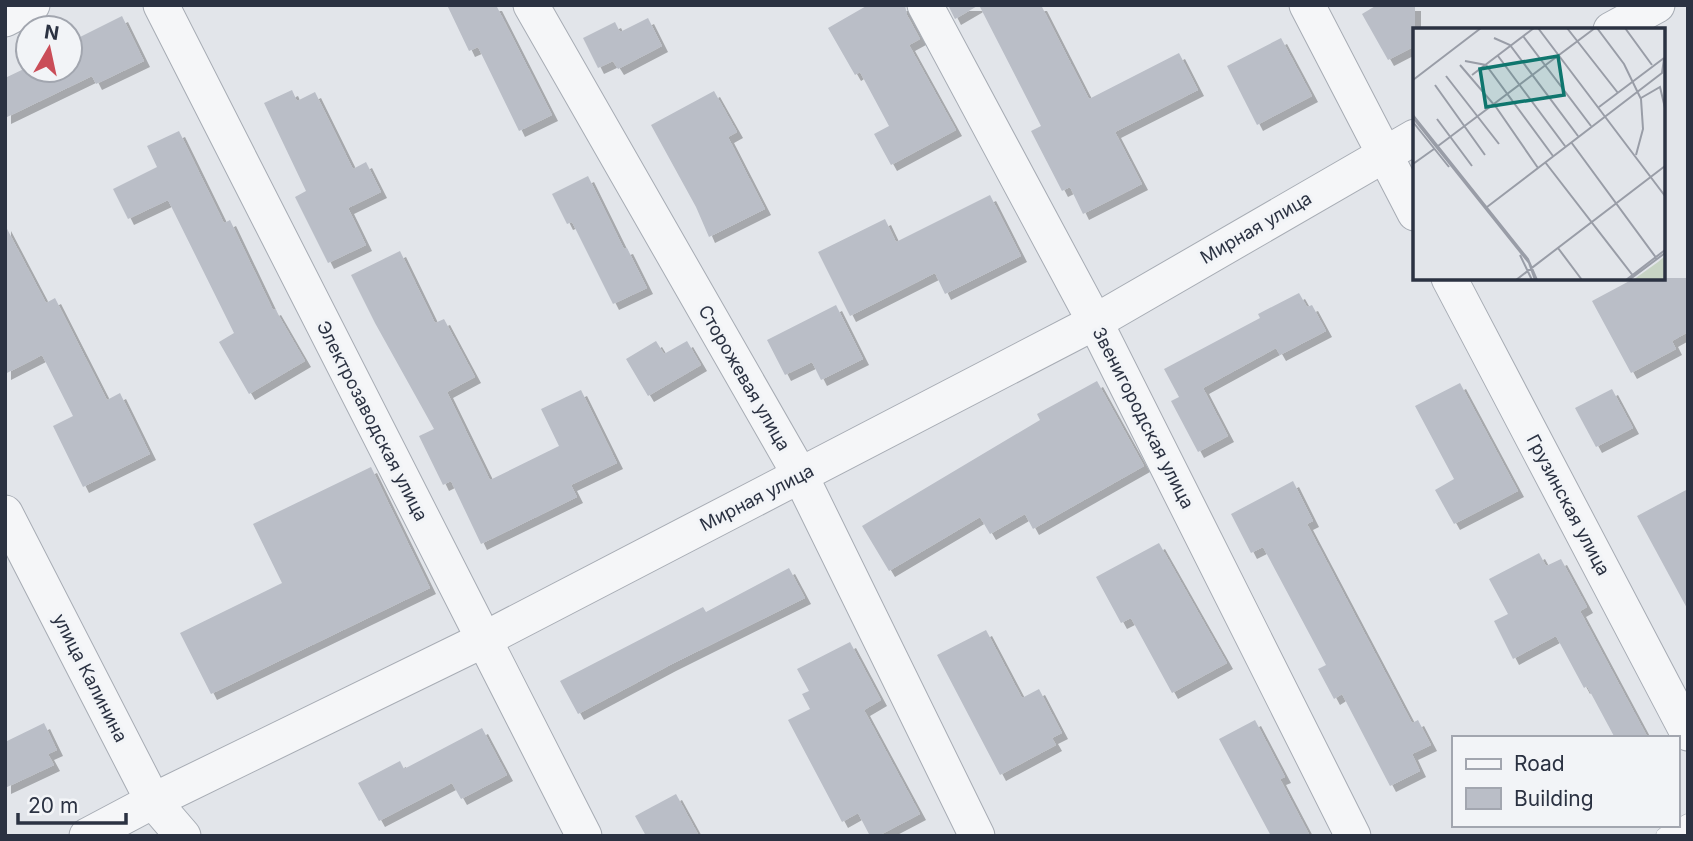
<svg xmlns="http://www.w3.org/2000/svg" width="1693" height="841" viewBox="0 0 1693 841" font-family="Inter,sans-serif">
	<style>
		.building { fill: #babec7; filter: url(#shadow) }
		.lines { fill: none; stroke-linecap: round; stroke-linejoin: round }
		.service-casing { stroke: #a7acb4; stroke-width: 19 }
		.minor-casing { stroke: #a7acb4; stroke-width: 37 }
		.service { stroke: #f5f6f8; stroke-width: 18 }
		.minor { stroke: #f5f6f8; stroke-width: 35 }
		.labels { text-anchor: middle; stroke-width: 6; stroke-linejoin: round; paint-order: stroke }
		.street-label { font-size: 18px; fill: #2b3242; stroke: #f2f4f7 }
		.inset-road { fill: none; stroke: #999da7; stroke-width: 2 }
		.view { fill: #0f766e; fill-opacity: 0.15; stroke: #0f766e; stroke-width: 3.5 }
		.inset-edge { fill: none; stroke: #2b3242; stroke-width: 3.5 }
	</style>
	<defs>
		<filter id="shadow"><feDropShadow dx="6" dy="6" stdDeviation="0" flood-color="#0004"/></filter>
	</defs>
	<rect width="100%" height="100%" fill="#e2e5ea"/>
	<g class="building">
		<path d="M 447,5 L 496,5 L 552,115 L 519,131 L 478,47 L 469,51 Z"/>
		<path d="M 868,5 L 905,5 L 907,15 L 920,39 L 909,45 L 956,130 L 891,165 L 874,134 L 889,126 L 860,72 L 855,75 L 828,28 Z"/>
		<path d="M 948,5 L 1041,5 L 1089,99 L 1179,53 L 1198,90 L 1115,132 L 1142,184 L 1083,214 L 1070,187 L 1062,191 L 1031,131 L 1041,126 L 979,5 L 955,19 Z"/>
		<path d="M 1377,5 L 1415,5 L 1415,46 L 1388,60 L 1362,14 Z"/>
		<path d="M 122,16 L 144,61 L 96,84 L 92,76 L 5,118 L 5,78 L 28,67 L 28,70 L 70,70 L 70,46 L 76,44 L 74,40 Z"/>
		<path d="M 648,18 L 662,46 L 618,69 L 613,61 L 598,68 L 583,38 L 615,22 L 620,32 Z"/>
		<path d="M 1281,38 L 1312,96 L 1257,125 L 1227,66 Z"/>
		<path d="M 292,90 L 297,101 L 315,92 L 353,169 L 366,162 L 381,192 L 348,208 L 366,245 L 328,263 L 295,197 L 306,191 L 264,103 Z"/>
		<path d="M 714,91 L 737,132 L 728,137 L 765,209 L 709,237 L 696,207 L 651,125 Z"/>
		<path d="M 179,131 L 224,223 L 230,220 L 273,310 L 275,309 L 305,361 L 249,394 L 219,342 L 234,333 L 168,200 L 128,219 L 113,189 L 157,167 L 147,146 Z"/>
		<path d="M 588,176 L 624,249 L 627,248 L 647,288 L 613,304 L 572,222 L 567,224 L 552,194 Z"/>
		<path d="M 990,195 L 1021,256 L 945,294 L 935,273 L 850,316 L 818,252 L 885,219 L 896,242 Z"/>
		<path d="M 5,225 L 46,303 L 55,298 L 107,400 L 120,393 L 150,454 L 83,487 L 53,426 L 73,416 L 42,355 L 5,374 Z"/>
		<path d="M 400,251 L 435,323 L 444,319 L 475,377 L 447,392 L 490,480 L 559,446 L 541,409 L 581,390 L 617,463 L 571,485 L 577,497 L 481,544 L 451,481 L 443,485 L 419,436 L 434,429 L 375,323 L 351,275 Z"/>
		<path d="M 1635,278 L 1688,278 L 1688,332 L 1672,341 L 1676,349 L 1631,373 L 1592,301 Z"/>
		<path d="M 1299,293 L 1307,307 L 1312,305 L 1326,331 L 1280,355 L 1276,348 L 1203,388 L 1228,436 L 1198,452 L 1171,401 L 1179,397 L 1164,369 L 1260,318 L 1258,314 Z"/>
		<path d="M 836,305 L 863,359 L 821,380 L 812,362 L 785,375 L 767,340 Z"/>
		<path d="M 656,341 L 664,354 L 687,341 L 701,365 L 648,396 L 626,359 Z"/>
		<path d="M 1097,381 L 1144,466 L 1033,529 L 1025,514 L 990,534 L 980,517 L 889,571 L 862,526 L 1040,420 L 1037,414 Z"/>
		<path d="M 1460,383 L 1518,491 L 1454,524 L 1435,490 L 1454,479 L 1415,406 Z"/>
		<path d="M 1612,389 L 1633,428 L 1596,447 L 1575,408 Z"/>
		<path d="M 371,467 L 430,588 L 211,694 L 180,633 L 282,583 L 253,524 Z"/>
		<path d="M 1293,481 L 1313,521 L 1307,524 L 1412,723 L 1418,720 L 1431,745 L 1412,754 L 1420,771 L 1390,786 L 1342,694 L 1334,699 L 1318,669 L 1326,665 L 1263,547 L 1251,553 L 1231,514 Z"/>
		<path d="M 1688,489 L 1688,610 L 1637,516 Z"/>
		<path d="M 1159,543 L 1227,663 L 1172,693 L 1131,618 L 1121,623 L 1096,577 Z"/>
		<path d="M 1539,553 L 1546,566 L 1561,559 L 1587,607 L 1580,611 L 1648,738 L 1615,738 L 1587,686 L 1584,688 L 1556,636 L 1513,659 L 1494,621 L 1508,614 L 1489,579 Z"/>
		<path d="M 789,568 L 805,598 L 670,665 L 578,714 L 560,681 L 703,607 L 706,612 Z"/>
		<path d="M 986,630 L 1022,698 L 1039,689 L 1062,733 L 1052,738 L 1056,745 L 1000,775 L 937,655 Z"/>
		<path d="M 850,642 L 881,700 L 864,710 L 920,814 L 878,836 L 870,836 L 858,813 L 842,822 L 788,720 L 810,709 L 802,694 L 809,691 L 797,669 Z"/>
		<path d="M 1255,720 L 1285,777 L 1280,779 L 1310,836 L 1271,836 L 1219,739 Z"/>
		<path d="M 44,723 L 57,750 L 48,754 L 54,765 L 5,788 L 5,742 Z"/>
		<path d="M 482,728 L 507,775 L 461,799 L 452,783 L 379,821 L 358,783 L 400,761 L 404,769 Z"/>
		<path d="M 676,794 L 699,836 L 646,836 L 635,816 Z"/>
	</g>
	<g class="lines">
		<defs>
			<path id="service" d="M 1665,836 L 1688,823"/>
			<g id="minor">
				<path d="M 161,5 L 584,836"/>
				<path d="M 531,5 L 800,475 L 977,836"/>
				<path d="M 925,5 L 1095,322 L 1353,836"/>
				<path d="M 1307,5 L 1415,213"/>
				<path d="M 5,19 L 32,5"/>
				<path d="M 1611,30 L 1657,5"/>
				<path d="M 1449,278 L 1688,733"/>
				<path d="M 5,513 L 153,801 L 183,836"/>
				<path d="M 87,836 L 153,801 L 483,640 L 1095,322 L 1415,137"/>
			</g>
		</defs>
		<use href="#service" class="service-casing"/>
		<use href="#minor" class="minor-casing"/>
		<use href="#service" class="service"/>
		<use href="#minor" class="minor"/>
	</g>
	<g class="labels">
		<g class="street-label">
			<text transform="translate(1256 228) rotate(-30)" y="6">Мирная улица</text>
			<text transform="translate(744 378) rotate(60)" y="6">Сторожевая улица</text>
			<text transform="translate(1143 418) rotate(63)" y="6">Звенигородская улица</text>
			<text transform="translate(372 421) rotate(63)" y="6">Электрозаводская улица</text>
			<text transform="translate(757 498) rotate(-27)" y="6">Мирная улица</text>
			<text transform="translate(1568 505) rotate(62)" y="6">Грузинская улица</text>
			<text transform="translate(90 678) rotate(63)" y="6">улица Калинина</text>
		</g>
	</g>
	<g transform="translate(1413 28)">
		<rect width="252" height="252" fill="#e2e5ea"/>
		<path d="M 252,228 L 252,252 L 220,252 L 245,234 Z" fill="#c7d4c4"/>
		<path class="inset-road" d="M 125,0 L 252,168M 154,0 L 205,65M 184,0 L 211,36 L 228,71 L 230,101 L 223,127M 212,0 L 239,37M 110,8 L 178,98M 81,10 L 97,17 L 165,108M 85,28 L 152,118M 52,33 L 73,37 L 140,128M 47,37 L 83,79 L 125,140M 59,47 L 121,0M 33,48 L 86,116M 0,52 L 68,0M 22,57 L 72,127M 228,70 L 247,59 L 252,80M 186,79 L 251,30M 0,87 L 115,231 L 124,252M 0,90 L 116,235 L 122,252M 24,91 L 59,138M 0,94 L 36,139M 158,114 L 244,231M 25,118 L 182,0M 132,134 L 221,249M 0,136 L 21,121M 74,179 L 249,45 L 251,31M 145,220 L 169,252M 107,227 L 119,252M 103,252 L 252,138M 213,252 L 252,222M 216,252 L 252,225"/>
		<path class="view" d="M 145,28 L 151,67 L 73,79 L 67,41 Z"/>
		<rect width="252" height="252" class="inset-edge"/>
	</g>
	<rect width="1693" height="841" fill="none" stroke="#2b3242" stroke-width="14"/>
	<rect x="1452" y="736" width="228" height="91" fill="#f2f4f7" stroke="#a2a6af" stroke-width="2"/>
	<rect x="1466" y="759" width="35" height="10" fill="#f5f6f8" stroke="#a2a6af" stroke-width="2"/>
	<text x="1514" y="771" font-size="21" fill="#2b3242">Road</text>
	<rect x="1466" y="788" width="35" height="21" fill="#babec7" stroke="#a2a6af" stroke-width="2"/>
	<text x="1514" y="806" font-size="21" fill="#2b3242">Building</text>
	<g transform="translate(49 49) rotate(9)"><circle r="33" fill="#f2f4f7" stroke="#a2a6af" stroke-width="2"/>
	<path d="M0-5L12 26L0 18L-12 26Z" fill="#ca4d58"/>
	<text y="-10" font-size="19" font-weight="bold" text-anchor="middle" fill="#2b3242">N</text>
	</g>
	<path d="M18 813v10h108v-10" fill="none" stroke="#2b3242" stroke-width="3.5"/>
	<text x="28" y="813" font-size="21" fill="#2b3242" stroke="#f2f4f7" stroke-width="5" paint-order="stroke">20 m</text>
</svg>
